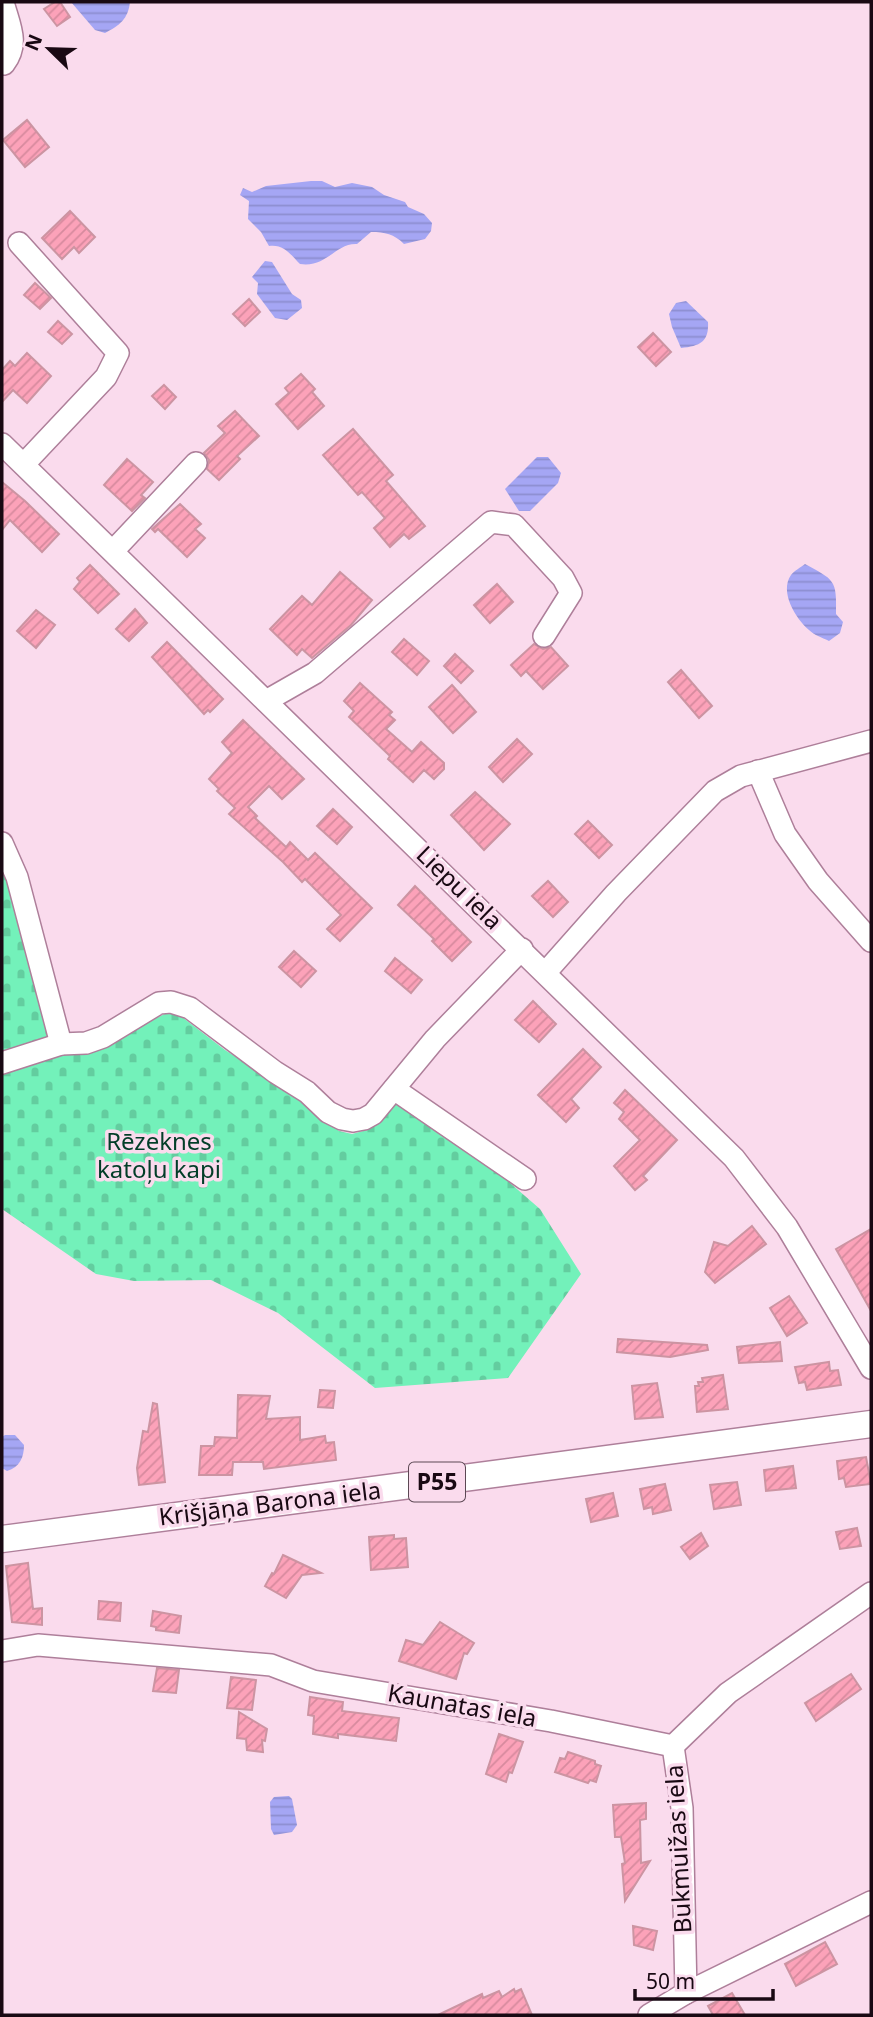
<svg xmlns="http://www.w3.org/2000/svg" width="873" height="2017" viewBox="0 0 873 2017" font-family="'Noto Sans',sans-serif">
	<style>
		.cemetery { fill: url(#cemetery-stones) }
		.water { fill: url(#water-rules) }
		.building { fill: url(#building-hatch); stroke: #cc94a2; stroke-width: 2 }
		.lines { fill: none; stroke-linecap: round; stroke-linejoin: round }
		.minor-casing { stroke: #ae7f9a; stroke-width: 24 }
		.major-casing { stroke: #ae7f9a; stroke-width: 29 }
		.minor { stroke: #fff; stroke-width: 21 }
		.major { stroke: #fff; stroke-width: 26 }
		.labels { text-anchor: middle; stroke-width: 7; stroke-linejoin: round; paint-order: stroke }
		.shield { fill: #fadbed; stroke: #5c4854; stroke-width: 2 }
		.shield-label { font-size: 23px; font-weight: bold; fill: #190913 }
		.street-label { font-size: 24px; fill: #190913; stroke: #fadbed }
		.park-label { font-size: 24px; fill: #023d28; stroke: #fadbed }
	</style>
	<defs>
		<pattern id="cemetery-stones" width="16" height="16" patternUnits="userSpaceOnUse" patternTransform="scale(1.75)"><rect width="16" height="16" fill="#73f1ba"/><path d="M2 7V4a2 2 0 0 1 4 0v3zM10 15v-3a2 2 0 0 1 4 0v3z" fill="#63cd9f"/></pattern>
		<pattern id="water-rules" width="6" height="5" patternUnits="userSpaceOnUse" patternTransform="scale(1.75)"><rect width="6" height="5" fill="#a5a6f4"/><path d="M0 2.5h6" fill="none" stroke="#8d8ed0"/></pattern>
		<pattern id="building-hatch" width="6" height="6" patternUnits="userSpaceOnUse" patternTransform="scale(1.75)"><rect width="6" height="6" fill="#fca2b9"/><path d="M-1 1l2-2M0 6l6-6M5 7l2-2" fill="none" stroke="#d78a9e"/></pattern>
	</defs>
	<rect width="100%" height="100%" fill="#fadbed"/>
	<path class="cemetery" d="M 2,858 L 49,1013 L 78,1053 L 103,1044 L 173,1010 L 225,1050 L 289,1091 L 339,1131 L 352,1134 L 367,1130 L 380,1120 L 394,1101 L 494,1169 L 540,1209 L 581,1274 L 508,1378 L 375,1388 L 278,1313 L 211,1280 L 134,1281 L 96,1274 L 2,1209 Z"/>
	<g class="water">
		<path d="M 71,2 L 130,2 C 128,19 120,25 105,33 L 95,30 Z"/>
		<path d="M 311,181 L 322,181 L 335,187 L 352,183 L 372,187 L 384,195 L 405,202 L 408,207 L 424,214 L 432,223 L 431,231 L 425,239 L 404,244 C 394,234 385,232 371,232 L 357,244 C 335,243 327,268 300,264 C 290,254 284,244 269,246 L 261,232 L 248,219 L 249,201 L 240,195 L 243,188 L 252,192 L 266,186 Z"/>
		<path d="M 265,261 L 272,262 L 292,294 L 301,300 L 302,308 L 287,320 L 275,318 L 257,294 L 258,283 L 252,277 Z"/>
		<path d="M 686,301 L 708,322 C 709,342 700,346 681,348 L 672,327 L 669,314 L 676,303 Z"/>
		<path d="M 537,457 L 548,457 L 561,473 L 558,483 L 530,511 L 519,511 L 505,489 Z"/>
		<path d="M 805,564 C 834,580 837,579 836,614 L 843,622 L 840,633 L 829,641 C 823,638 814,635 809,630 C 796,619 779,592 791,575 C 794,571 801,567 805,564 Z"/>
		<path d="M 5,1435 L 15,1435 L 24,1445 C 24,1457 20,1467 7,1471 L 2,1468 L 2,1437 Z"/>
		<path d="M 289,1796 L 292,1799 L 297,1825 L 292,1832 L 274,1835 L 271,1829 L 270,1802 L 274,1797 Z"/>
	</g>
	<g class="building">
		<path d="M 55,2 L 60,2 L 70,17 L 57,26 L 44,9 Z"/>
		<path d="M 27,120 L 49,147 L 25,167 L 3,140 Z"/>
		<path d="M 70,211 L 95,237 L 79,253 L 74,247 L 62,259 L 42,238 Z"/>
		<path d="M 35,283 L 51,298 L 40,309 L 24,295 Z"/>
		<path d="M 249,299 L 260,312 L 245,326 L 233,314 Z"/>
		<path d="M 58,321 L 72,334 L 62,344 L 48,332 Z"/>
		<path d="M 653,333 L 671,352 L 656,366 L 638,347 Z"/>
		<path d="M 27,353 L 51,376 L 27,403 L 13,390 L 2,402 L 2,370 L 10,361 L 15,366 Z"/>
		<path d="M 301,374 L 315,389 L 312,392 L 324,406 L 298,429 L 276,404 L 289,393 L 285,388 Z"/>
		<path d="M 164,385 L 176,397 L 165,409 L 152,396 Z"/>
		<path d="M 235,411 L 259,436 L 237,456 L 240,459 L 219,480 L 207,469 L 209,460 L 204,453 L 225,433 L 218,426 Z"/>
		<path d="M 353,429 L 393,475 L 386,481 L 425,526 L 409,539 L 404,534 L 390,547 L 374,528 L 385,518 L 362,492 L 358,495 L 323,455 Z"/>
		<path d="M 127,459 L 153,482 L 141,495 L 145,498 L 132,511 L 104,485 Z"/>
		<path d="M 2,482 L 25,501 L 59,534 L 42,552 L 10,520 L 2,530 Z"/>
		<path d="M 180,504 L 201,524 L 195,529 L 205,538 L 187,557 L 158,529 L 155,532 L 152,529 Z"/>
		<path d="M 90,565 L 119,594 L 98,613 L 74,589 L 80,582 L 77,578 Z"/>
		<path d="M 340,572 L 372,600 L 351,625 L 312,658 L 302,649 L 297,655 L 270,629 L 302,596 L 312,605 Z"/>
		<path d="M 497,584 L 513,602 L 490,623 L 474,605 Z"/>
		<path d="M 135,609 L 147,623 L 129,641 L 116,629 Z"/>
		<path d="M 36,610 L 55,625 L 36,648 L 17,631 Z"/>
		<path d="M 404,639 L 429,661 L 417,675 L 392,652 Z"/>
		<path d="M 167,642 L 223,699 L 210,712 L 208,710 L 204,714 L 152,657 Z"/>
		<path d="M 534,644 L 543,649 L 551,647 L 568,666 L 543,689 L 526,671 L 521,676 L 511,665 Z"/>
		<path d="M 455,654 L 473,671 L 461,683 L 444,666 Z"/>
		<path d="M 681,670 L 712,706 L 699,718 L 668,682 Z"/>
		<path d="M 360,683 L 392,712 L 389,715 L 395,720 L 386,729 L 412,752 L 421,742 L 444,763 L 444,769 L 434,779 L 424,770 L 413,782 L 388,759 L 390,756 L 349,717 L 354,711 L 344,701 Z"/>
		<path d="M 452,685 L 476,712 L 453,733 L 429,707 Z"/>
		<path d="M 243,720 L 304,779 L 282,799 L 269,786 L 248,807 L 257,816 L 255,818 L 286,847 L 290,842 L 308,860 L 315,853 L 372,908 L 340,941 L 327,929 L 341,915 L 305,879 L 302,882 L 283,862 L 229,814 L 235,808 L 217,791 L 219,789 L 209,779 L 232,753 L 222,742 Z"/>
		<path d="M 517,739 L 532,754 L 503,782 L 489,767 Z"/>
		<path d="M 475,792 L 510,824 L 484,850 L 451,815 Z"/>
		<path d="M 333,809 L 352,827 L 337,844 L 317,826 Z"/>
		<path d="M 588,821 L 612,845 L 599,858 L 575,834 Z"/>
		<path d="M 548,881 L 568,902 L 553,917 L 532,896 Z"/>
		<path d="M 415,886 L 471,942 L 452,961 L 432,941 L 434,939 L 398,905 Z"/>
		<path d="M 294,951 L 316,971 L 301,987 L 279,967 Z"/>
		<path d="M 395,958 L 422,980 L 411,993 L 385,971 Z"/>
		<path d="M 533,1001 L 556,1024 L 539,1042 L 515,1020 Z"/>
		<path d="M 583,1049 L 601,1067 L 571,1099 L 579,1108 L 566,1122 L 538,1095 Z"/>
		<path d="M 625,1090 L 677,1140 L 643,1176 L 647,1180 L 635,1190 L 614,1166 L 640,1140 L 619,1119 L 624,1112 L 614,1103 Z"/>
		<path d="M 752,1226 L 766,1244 L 715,1283 L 705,1272 L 714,1242 L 728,1246 Z"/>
		<path d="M 871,1229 L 871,1311 L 836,1249 Z"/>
		<path d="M 789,1296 L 807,1323 L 787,1336 L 770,1308 Z"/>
		<path d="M 618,1339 L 707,1345 L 708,1350 L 670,1357 L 617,1352 Z"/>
		<path d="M 780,1342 L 782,1361 L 739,1363 L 737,1347 Z"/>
		<path d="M 829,1362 L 830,1371 L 838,1370 L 841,1385 L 807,1390 L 805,1382 L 799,1383 L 795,1367 Z"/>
		<path d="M 723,1375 L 728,1409 L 697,1412 L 695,1386 L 699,1386 L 698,1382 L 703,1382 L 702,1378 Z"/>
		<path d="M 657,1383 L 663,1417 L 635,1419 L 632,1386 Z"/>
		<path d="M 320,1390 L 335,1391 L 333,1408 L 318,1407 Z"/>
		<path d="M 238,1395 L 270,1396 L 266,1419 L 300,1417 L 300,1440 L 325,1436 L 326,1443 L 334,1442 L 336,1460 L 264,1469 L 263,1462 L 233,1462 L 232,1475 L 199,1475 L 201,1446 L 214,1446 L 215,1437 L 237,1438 Z"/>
		<path d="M 153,1403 L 157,1404 L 165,1482 L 139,1485 L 137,1468 L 143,1431 L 148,1432 Z"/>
		<path d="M 866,1457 L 871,1484 L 846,1487 L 844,1478 L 839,1479 L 837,1461 Z"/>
		<path d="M 793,1466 L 796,1488 L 766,1491 L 764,1470 Z"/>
		<path d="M 737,1482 L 741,1505 L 714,1509 L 710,1485 Z"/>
		<path d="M 665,1484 L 671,1510 L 653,1514 L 652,1507 L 644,1509 L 640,1489 Z"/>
		<path d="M 613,1493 L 618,1516 L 591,1522 L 586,1499 Z"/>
		<path d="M 857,1528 L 861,1546 L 840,1549 L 836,1532 Z"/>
		<path d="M 701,1533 L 708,1546 L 690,1559 L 681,1547 Z"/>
		<path d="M 394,1535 L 394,1539 L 406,1538 L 408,1567 L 371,1570 L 369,1537 Z"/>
		<path d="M 283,1555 L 321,1573 L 302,1575 L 286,1598 L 265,1586 L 272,1573 L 274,1574 Z"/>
		<path d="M 28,1563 L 33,1609 L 42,1608 L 42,1625 L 12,1622 L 6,1566 Z"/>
		<path d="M 99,1601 L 121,1603 L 120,1621 L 98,1619 Z"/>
		<path d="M 153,1611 L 181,1616 L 179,1633 L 156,1630 L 156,1627 L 151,1626 Z"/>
		<path d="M 440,1622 L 474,1643 L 467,1654 L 464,1653 L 456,1679 L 399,1661 L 406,1640 L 423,1645 Z"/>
		<path d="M 157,1668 L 179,1670 L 176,1693 L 153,1691 Z"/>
		<path d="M 851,1674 L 861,1689 L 816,1721 L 805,1703 Z"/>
		<path d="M 231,1677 L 256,1680 L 252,1710 L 227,1708 Z"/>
		<path d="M 310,1697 L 343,1702 L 342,1711 L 399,1718 L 396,1741 L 338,1734 L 338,1738 L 313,1734 L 314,1716 L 308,1715 Z"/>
		<path d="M 239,1712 L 267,1729 L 265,1741 L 262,1740 L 263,1752 L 247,1750 L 246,1739 L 237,1738 Z"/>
		<path d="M 499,1734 L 523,1742 L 512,1773 L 509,1772 L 506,1782 L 486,1774 Z"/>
		<path d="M 568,1752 L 595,1761 L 595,1764 L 601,1766 L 596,1782 L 590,1780 L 588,1783 L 555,1772 L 560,1758 L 565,1759 Z"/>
		<path d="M 646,1803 L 646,1819 L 640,1820 L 641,1863 L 650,1861 L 625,1901 L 622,1864 L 625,1863 L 621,1837 L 615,1837 L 613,1805 Z"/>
		<path d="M 633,1926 L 657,1931 L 653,1950 L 634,1945 Z"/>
		<path d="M 825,1942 L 837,1964 L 796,1986 L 785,1964 Z"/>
		<path d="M 514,1989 L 515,1992 L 521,1989 L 532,2015 L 438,2015 L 482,1994 L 483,1998 L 499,1991 L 502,1997 Z"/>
		<path d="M 732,1993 L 745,2015 L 713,2015 L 708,2006 Z"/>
	</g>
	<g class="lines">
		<defs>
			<g id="minor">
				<path d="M 3,2 C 9,25 20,43 4,64"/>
				<path d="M 19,243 L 118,353 L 106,377 L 24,464"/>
				<path d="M 2,444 L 734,1158 L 787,1227 L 871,1368"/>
				<path d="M 113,551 L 196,463"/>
				<path d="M 266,701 L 315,673 L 491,522 L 514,525 L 563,578 L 571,593 L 544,636"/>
				<path d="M 758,771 L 785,834 L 818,881 L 871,941"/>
				<path d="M 2,843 L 17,877 L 61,1044"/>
				<path d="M 546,972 L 616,893 L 715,791 L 741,776 L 871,741"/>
				<path d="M 2,1063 L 61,1044 L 86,1043 L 103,1037 L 159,1003 L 171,1002 L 190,1008 L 275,1072 L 307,1092 L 328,1112 L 342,1119 L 353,1121 L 364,1119 L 373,1114 L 435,1039 L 522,949"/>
				<path d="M 394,1089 L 525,1179"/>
				<path d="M 2,1651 L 38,1645 L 271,1665 L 313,1681 L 551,1721 L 673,1746 L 728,1693 L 871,1593"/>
				<path d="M 673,1746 L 682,1808 L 686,1993"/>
				<path d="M 649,2015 L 686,1993 L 871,1902"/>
			</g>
			<path id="major" d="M 2,1539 L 871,1424"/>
		</defs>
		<use href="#minor" class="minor-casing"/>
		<use href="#major" class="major-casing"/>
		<use href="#minor" class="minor"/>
		<use href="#major" class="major"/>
	</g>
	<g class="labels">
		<rect class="shield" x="409" y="1462.5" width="56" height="39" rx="5"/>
		<g class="shield-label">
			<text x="437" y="1490">P55</text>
		</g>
		<g class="street-label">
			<text transform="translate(459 888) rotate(44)" y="8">Liepu iela</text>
			<text transform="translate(270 1504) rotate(-7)" y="8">Krišjāņa Barona iela</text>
			<text transform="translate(462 1706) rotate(10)" y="8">Kaunatas iela</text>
			<text transform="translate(679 1849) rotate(-93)" y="8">Bukmuižas iela</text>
		</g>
		<g class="park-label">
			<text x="159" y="1150">Rēzeknes<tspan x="159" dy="28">katoļu kapi</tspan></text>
		</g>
	</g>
	<rect width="873" height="2017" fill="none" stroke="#190913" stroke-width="7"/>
	<g transform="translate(49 49) rotate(293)" stroke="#fadbed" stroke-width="5" paint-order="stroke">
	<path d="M0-5L12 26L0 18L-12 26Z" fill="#190913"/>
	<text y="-10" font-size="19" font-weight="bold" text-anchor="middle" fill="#190913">N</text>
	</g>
	<path d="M635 1989v10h138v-10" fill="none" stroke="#190913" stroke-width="3.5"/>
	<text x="646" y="1989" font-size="21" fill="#190913" stroke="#fadbed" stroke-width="5" paint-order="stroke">50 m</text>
</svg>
